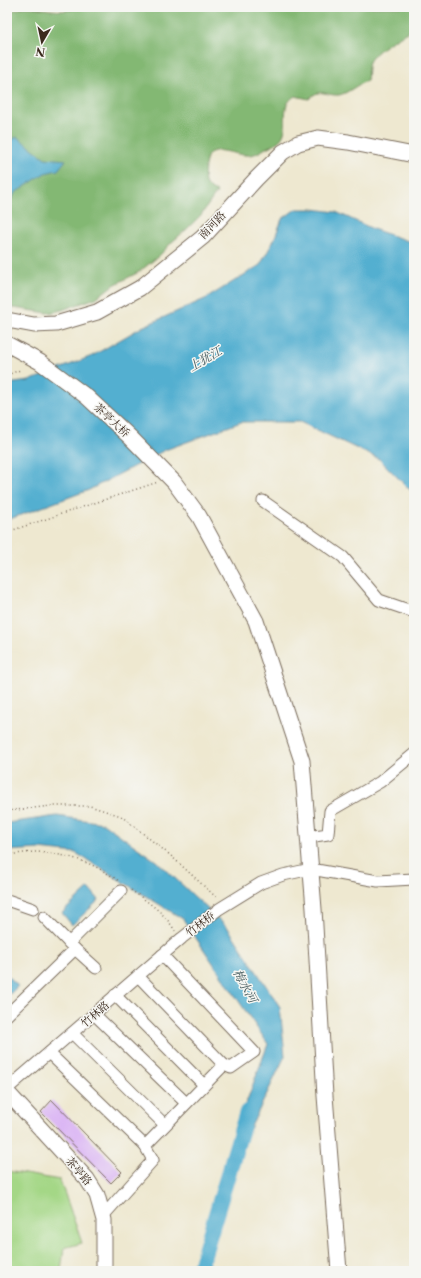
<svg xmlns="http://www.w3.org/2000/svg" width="421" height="1278" viewBox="0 0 421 1278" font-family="'Libre Caslon Text','Noto Serif SC',serif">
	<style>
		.green { fill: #a4d786; stroke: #708052 }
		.forest { fill: #83b873; stroke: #5f7148 }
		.water { fill: #52afd0; stroke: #466c77 }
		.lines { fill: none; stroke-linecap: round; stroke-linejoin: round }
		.river { stroke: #52afd0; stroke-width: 16 }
		.building { fill: #d8aff4 }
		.street-casing { stroke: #7a6c5c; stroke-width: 13 }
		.secondary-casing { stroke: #7a6c5c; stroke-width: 17 }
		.path { stroke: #7a6c5c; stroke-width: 1.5; stroke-dasharray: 1 3; stroke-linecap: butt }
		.street { stroke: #fff; stroke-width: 11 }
		.secondary { stroke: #fff; stroke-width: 15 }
		.labels { text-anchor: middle; stroke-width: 3; stroke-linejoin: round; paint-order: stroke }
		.street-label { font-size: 11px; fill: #3b2a1e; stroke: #f6f6f2 }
		.water-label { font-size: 12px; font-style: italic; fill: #43595c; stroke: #f6f6f2 }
	</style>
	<rect width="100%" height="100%" fill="#f6f6f2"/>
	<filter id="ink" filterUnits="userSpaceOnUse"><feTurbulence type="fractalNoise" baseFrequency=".025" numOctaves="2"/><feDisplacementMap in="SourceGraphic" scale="8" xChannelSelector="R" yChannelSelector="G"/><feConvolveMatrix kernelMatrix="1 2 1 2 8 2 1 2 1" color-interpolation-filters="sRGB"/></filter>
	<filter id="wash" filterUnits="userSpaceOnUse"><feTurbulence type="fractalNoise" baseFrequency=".012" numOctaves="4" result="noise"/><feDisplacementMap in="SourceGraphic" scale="16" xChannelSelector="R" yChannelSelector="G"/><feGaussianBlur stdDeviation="0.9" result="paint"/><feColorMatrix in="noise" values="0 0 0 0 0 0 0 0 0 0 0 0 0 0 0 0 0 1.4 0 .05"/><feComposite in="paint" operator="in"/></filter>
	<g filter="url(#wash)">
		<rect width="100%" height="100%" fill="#eee8d0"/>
		<path class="green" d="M 7,1171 L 60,1180 L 82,1243 L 64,1248 L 61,1271 L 7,1271 Z"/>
		<path class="forest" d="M 25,7 C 44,7 62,15 79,7 L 414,7 L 414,28 C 402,35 375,50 369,62 C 367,68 368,76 367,81 C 357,84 349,93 339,95 C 326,96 320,87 309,99 L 295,96 C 280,105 288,120 284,133 C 282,141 273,145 266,148 C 260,152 253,156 246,155 C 233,155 209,142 206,161 C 204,169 204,176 205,183 L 212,190 L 217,192 L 201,215 L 187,229 L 172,242 L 160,255 L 139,272 L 112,286 L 96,298 L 62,310 L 48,313 L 7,307 L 7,12 Z"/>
		<g class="water">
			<path d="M 17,137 L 45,158 L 66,160 L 58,170 L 45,173 L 15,193 L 7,206 L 7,142 Z"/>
			<path d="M 296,209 L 313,209 L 336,212 L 373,229 L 414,243 L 414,494 L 379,459 L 300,422 L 241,422 L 165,450 L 89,490 L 7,520 L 7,384 L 29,381 L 92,356 L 142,327 L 207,298 L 260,265 L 273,242 L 282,219 Z"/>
			<path d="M 57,816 L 103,823 L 160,864 L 228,928 L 280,1007 L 285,1056 L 247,1135 L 236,1130 L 268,1044 L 183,919 L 76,853 L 39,849 L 7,851 L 7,823 Z"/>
			<path d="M 89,888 L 99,900 L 72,925 L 62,913 Z"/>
			<path d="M 7,976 L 8,976 L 18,986 L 10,994 L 7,991 Z"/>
		</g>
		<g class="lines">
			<path class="river" d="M 200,1271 L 200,1267 L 247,1112"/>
		</g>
		<g id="blocks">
			<path class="building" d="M 52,1100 L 122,1172 L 111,1183 L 41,1112 Z"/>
		</g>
	</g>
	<g filter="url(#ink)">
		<use href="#blocks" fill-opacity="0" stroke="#7a6c5c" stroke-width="1"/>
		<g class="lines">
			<defs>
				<g id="street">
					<path d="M 263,501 L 343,557 L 379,600 L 414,612"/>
					<path d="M 308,837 L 328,834 L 330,811 L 380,782 L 414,754"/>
					<path d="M 7,900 L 33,909"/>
					<path d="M 69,943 L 121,891"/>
					<path d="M 75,949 L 96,968"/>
					<path d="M 138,976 L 224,1065"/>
					<path d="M 115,995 L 204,1085"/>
					<path d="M 94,1014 L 186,1103"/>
					<path d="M 7,1015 L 75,949 L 44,917"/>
					<path d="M 72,1033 L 165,1125"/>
					<path d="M 49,1053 L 145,1146"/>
					<path d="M 7,1089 L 182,938 L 219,909 L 261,883 L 283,875 L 311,869 L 378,881 L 414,879"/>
					<path d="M 103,1216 L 153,1160 L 145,1146 L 224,1065 L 231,1068 L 254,1052 L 162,955"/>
				</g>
				<g id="secondary">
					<path d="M 7,320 L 34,325 L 56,324 L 97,312 L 140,288 L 203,237 L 256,179 L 283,152 L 298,143 L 318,138 L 348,142 L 414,155"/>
					<path d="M 7,344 L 40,362 L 87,397 L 131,438 L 174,482 L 199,516 L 256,621 L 302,761 L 314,909 L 325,1096 L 339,1271"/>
					<path d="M 7,1092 L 87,1179 L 97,1195 L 104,1220 L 104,1271"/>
				</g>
			</defs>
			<use href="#street" class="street-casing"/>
			<use href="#secondary" class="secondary-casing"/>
			<g class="path">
				<path d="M 7,375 L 20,370"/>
				<path d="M 7,532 L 158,482"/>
				<path d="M 7,811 L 51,806 L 90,806 L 121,816 L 170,855 L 217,898"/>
				<path d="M 7,855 C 17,854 28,852 38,852 C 71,855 92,862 119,881"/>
				<path d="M 131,890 C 148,902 165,913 175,931"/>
			</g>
			<use href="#street" class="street"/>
			<use href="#secondary" class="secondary"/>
		</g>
	</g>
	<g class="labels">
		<g class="street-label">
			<text transform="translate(212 225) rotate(-46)" y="4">南河路</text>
			<text transform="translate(112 420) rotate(43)" y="4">茶亭大桥</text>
			<text transform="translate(200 924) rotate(-38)" y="4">竹林桥</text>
			<text transform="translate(95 1014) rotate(-41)" y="4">竹林路</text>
			<text transform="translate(79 1171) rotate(50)" y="4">茶亭路</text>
		</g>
		<g class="water-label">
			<text transform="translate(205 359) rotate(-30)" y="4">上犹江</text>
			<text transform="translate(245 986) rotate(61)" y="4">梅水河</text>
		</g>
	</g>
	<rect width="421" height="1278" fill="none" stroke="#f6f6f2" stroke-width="24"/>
	<g transform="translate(42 42) rotate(189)" stroke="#f6f6f2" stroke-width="3" paint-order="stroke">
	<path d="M0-3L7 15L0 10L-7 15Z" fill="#3b2a1e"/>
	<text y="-6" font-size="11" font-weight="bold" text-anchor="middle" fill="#3b2a1e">N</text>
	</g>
</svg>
